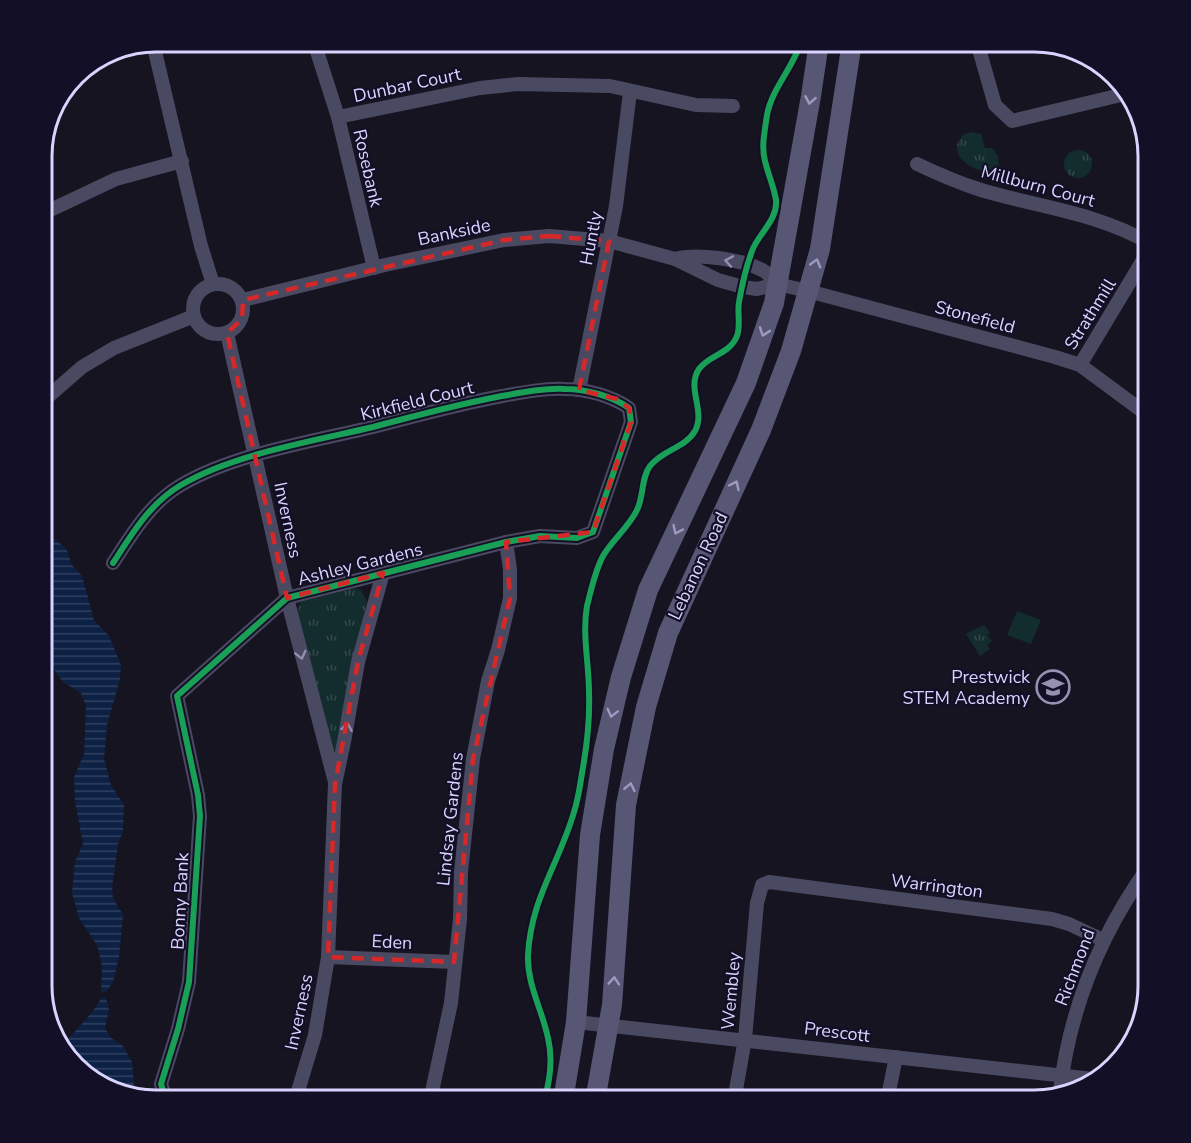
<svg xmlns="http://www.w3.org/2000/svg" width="1191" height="1143" viewBox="0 0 1191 1143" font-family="'Nunito Sans',sans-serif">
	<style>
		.grass { fill: url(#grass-tufts) }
		.garden { fill: #132c2d }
		.water { fill: url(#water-rules) }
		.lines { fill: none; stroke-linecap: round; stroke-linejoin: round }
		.street { stroke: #4a4962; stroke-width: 14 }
		.secondary { stroke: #575674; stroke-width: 20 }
		.cycleway-casing { stroke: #130f26; stroke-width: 10 }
		.cycleway { stroke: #1a9f57; stroke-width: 6 }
		.oneway { stroke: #9e9bc0 }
		.oneway2 { stroke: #928eb0 }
		.marked { fill: none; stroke: #d62828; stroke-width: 4.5; stroke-dasharray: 12 8; stroke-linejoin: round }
		.labels { text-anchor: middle; stroke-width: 4.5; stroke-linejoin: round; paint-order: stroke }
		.street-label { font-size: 18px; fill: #d9d4ff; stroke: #130f26 }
		.poi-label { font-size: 18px; fill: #d9d4ff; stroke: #130f26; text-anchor: end }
		.rim { fill: none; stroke: #d9d4ff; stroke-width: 3 }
	</style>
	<defs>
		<pattern id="grass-tufts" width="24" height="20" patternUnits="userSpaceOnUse" patternTransform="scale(1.5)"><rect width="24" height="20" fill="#132c2d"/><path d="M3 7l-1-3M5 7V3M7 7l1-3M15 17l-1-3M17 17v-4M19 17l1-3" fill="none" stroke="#354a4c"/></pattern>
		<pattern id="water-rules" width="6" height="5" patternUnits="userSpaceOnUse" patternTransform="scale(1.5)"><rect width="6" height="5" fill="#0d2144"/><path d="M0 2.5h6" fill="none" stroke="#304060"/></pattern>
	</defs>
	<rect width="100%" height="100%" fill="#161421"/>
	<g class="grass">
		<path d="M 972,132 L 981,134 L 985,148 L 992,148 L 998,156 L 999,168 C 995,169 989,171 985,171 C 974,171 956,159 957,147 C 957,142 961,138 964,134 Z"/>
		<circle cx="1078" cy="164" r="14"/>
		<path d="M 355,588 L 361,590 L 367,601 L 337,744 L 335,750 L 331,752 L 298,612 L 300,602 Z"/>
		<path d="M 984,625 L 990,633 L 987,635 L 992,641 L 987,645 L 990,649 L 980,656 L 966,634 Z"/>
	</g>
	<path class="garden" d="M 1017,611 L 1041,620 L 1031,644 L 1007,635 Z"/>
	<g class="water">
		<path d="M 42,530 L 66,548 L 72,565 L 82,576 L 94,620 L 109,636 L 121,665 L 120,679 L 107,725 L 104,759 L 111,785 L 124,805 L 123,831 L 118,844 L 112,887 L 113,898 L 123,915 L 119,957 L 113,982 L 106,992 L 101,992 L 102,966 L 97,945 L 79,918 L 72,892 L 75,862 L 83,844 L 75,801 L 74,777 L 84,754 L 86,706 L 81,693 L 63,682 L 42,653 Z"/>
		<path d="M 102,997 L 106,998 L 109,1010 L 105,1028 L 111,1038 L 123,1046 L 132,1062 L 134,1085 L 140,1098 L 112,1092 L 71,1062 L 64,1044 L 93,1011 Z"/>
	</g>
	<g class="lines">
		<g class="street">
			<path d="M 314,42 L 338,117 L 374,268"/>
			<path d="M 977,42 L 995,105 L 1012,121 L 1125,94"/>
			<path d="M 153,43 L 201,246 L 213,284"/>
			<path d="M 338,117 L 480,88 L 518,84 L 610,86 L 696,105 L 733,106"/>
			<path d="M 917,164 C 938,174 959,183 981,190 C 1038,207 1098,213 1149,243"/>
			<path d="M 42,214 L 116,179 L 182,161"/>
			<path d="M 675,259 C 697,253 743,259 764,271 C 769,274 773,280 777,284"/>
			<circle cx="218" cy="309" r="25"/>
			<path d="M 243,300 L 385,265 L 504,240 L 549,236 L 609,241 L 675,259 L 718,280 L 743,287 L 757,289 L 777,284 L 808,291 L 1055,357 L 1080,365 L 1149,416"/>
			<path d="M 227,333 L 287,598 L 335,782"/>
			<path d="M 1080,365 L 1149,250"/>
			<path d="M 579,390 L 616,206 L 630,92"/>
			<path d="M 42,402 L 82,367 L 114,348 L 194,316"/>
			<path d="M 113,563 C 132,534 150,503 181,485 C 233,454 314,441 373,427 C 414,416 455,405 497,397 C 519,393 542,388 565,389 C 586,389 612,396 629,408 L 631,422 L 593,532 L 577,538 L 540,536 L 506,542 L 287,598 L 177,696 L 198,795 L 200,816 L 189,982 L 178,1029 L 161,1084 L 164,1093 L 173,1101"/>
			<path d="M 328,957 L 454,962"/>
			<path d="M 576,1022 L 1093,1079"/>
			<path d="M 1060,1091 C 1070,1007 1100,934 1149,866"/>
			<path d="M 295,1101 L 315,1035 L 328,957 L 335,784 L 344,742 L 358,662 L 383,573"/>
			<path d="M 430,1101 L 451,1003 L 460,919 L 461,872 L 473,759 L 488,681 L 498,650 L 510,598 L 510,569 L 506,542"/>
			<path d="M 734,1101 L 745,1039 L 757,903 L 762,885 L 769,882 L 1052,919 L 1069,924 L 1103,940"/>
			<path d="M 887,1101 L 896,1057"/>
		</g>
		<g class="secondary">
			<path d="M 563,1101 L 576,1022 L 590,835 L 604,749 L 621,677 L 648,590 L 746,383 L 774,303 L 811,96 L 819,42"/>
			<path d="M 595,1101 L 612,1005 L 626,805 L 646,707 L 668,633 L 761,430 L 791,351 L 820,249 L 852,42"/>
		</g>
		<defs>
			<g id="cycleway">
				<path d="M 113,563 C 132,534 150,503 181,485 C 233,454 314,441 373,427 C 414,416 455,405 497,397 C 519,393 542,388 565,389 C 586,389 612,396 629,408 L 631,422 L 593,532 L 577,538 L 540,536 L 506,542 L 287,598 L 177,696 L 198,795 L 200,816 L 189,982 L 178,1029 L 161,1084 L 164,1093 L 173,1101"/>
				<path d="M 544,1101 C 550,1081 553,1059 548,1038 C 542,1009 527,985 528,955 C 531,898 559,864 574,812 C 578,800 580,786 582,773 C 587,746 590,719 589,692 C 589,664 582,634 587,606 C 591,590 595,571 603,556 C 612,540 629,527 637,510 C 644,496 641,478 650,466 C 662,450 685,448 695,431 C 706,411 686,388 699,369 C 709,355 730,354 737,336 C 741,326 737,312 739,302 C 742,285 746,267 752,251 C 758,234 778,220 776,200 C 774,187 768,174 765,161 C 761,146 765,130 767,115 C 772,88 793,68 801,42"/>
			</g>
		</defs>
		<use href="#cycleway" class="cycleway-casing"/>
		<use href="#cycleway" class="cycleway"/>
	</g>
	<defs><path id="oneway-chevron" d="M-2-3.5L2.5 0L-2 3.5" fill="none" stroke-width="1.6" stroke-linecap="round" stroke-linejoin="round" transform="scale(1.5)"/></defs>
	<g class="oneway">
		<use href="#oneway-chevron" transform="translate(810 100) rotate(100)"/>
		<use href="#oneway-chevron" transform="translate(816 263) rotate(-74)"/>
		<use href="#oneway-chevron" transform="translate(764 332) rotate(109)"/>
		<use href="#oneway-chevron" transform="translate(735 485) rotate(-65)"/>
		<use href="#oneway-chevron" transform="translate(677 530) rotate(115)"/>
		<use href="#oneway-chevron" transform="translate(612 713) rotate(104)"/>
		<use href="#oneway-chevron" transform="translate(630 787) rotate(-78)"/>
		<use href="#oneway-chevron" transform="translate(614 981) rotate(-86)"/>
	</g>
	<g class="oneway2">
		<use href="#oneway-chevron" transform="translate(729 261) rotate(-170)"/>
		<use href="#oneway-chevron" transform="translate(301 655) rotate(76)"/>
		<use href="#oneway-chevron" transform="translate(347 727) rotate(-80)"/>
	</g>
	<path class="marked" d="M 549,236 L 609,241 L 579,390 L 617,399 L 629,408 L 631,422 L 593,532 L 506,542 L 510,598 L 473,759 L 454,962 L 328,957 L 335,784 L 358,662 L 383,573 L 287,598 L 227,333 L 242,319 L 243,300 L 504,240 Z"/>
	<defs>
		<symbol id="school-ring" viewBox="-11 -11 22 22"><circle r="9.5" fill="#130f26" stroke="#9591b1" stroke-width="1.5"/><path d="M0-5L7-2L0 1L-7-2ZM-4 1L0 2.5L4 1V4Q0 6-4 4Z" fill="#9591b1"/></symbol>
	</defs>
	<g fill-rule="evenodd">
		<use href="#school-ring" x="1034" y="668" width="38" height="38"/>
	</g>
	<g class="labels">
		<g class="street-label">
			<text transform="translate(407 85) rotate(-12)" y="6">Dunbar Court</text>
			<text transform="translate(368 168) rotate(77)" y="6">Rosebank</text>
			<text transform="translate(1038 186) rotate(15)" y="6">Millburn Court</text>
			<text transform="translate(454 232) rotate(-12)" y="6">Bankside</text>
			<text transform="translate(591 238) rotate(-79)" y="6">Huntly</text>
			<text transform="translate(1090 314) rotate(-58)" y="6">Strathmill</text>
			<text transform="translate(975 317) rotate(15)" y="6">Stonefield</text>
			<text transform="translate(417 401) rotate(-14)" y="6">Kirkfield Court</text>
			<text transform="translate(288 520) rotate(78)" y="6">Inverness</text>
			<text transform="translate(360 564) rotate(-14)" y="6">Ashley Gardens</text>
			<text transform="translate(698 566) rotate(-65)" y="6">Lebanon Road</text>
			<text transform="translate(450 819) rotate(-84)" y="6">Lindsay Gardens</text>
			<text transform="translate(937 886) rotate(7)" y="6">Warrington</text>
			<text transform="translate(180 901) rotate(-87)" y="6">Bonny Bank</text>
			<text transform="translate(392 942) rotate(3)" y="6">Eden</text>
			<text transform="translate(1075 967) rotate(-69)" y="6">Richmond</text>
			<text transform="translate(731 991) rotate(-85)" y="6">Wembley</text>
			<text transform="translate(299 1012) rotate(-78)" y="6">Inverness</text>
			<text transform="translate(837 1032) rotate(7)" y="6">Prescott</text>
		</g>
		<g class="poi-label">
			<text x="1030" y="683">Prestwick<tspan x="1030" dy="21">STEM Academy</tspan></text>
		</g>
	</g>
	<path d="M0 0H1191V1143H0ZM156 52H1034A104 104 0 0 1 1138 156V986A104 104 0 0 1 1034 1090H156A104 104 0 0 1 52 986V156A104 104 0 0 1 156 52Z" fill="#130f26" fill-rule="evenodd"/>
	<path class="rim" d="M156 52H1034A104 104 0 0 1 1138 156V986A104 104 0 0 1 1034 1090H156A104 104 0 0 1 52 986V156A104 104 0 0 1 156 52Z"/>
</svg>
